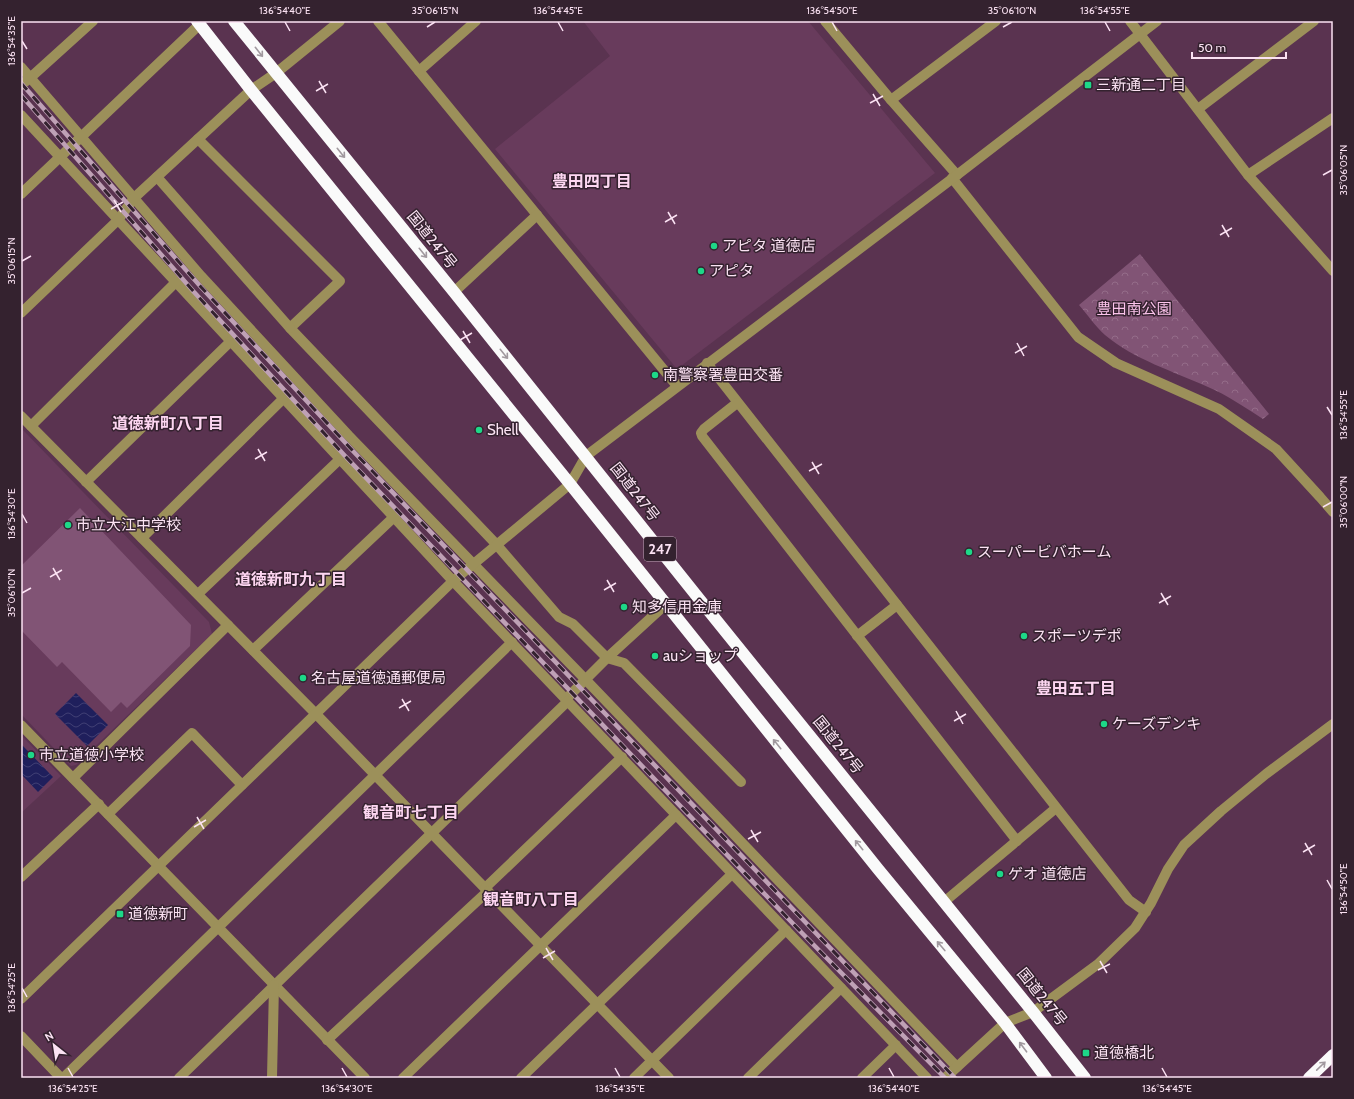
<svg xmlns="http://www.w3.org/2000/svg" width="1354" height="1099" viewBox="0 0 1354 1099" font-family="Cabin,'Noto Sans JP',sans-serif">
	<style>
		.built { fill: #683b5c }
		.grass { fill: #815475 }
		.park { fill: url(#park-crowns) }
		.water { fill: url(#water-waves) }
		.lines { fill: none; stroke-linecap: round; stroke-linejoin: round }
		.minor { stroke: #9c905a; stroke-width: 10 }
		.highway { stroke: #fafafa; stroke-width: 12 }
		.rail-casing { stroke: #bfa1b6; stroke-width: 4.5 }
		.rail { stroke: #34222f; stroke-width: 3; stroke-dasharray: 9; stroke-linecap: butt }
		.oneway { stroke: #a1999f }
		.ticks { fill: none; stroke: #fbe2f3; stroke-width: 1.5 }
		.poi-dot { fill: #1dd888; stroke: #34222f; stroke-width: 1.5 }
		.labels { text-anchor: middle; stroke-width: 3; stroke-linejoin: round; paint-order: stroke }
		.shield { fill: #34222f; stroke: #bfa8b8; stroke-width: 1 }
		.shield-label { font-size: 14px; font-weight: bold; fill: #fbe2f3 }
		.poi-label { font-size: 15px; fill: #fbe2f3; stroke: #34222f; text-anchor: start }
		.street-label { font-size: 15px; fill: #fbe2f3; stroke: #34222f }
		.park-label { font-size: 15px; fill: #fbc3eb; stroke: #34222f }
		.neighbourhood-label { font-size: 16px; font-weight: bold; fill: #fdd6f1; stroke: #34222f }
		.neatline { fill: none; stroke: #fbe2f3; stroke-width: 1.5 }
		.ticks-label { font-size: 10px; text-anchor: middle; fill: #fbe2f3 }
	</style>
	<defs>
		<pattern id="park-crowns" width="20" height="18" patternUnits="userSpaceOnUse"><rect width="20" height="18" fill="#815475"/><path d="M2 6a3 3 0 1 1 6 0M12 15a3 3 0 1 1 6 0" fill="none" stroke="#946c89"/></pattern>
		<pattern id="water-waves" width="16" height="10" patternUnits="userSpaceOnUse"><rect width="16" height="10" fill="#1f1f5c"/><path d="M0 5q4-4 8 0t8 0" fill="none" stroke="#403f74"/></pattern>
	</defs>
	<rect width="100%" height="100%" fill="#5a3350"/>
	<g class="built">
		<path d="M 583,21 L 808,21 L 935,173 L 677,369 L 495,149 L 610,56 Z"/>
		<path d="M 21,428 L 209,622 L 212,634 L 76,765 L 71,766 L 21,714 Z"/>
		<path d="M 21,735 L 61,776 L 21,813 Z"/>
	</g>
	<path class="grass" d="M 80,508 L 191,625 L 190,646 L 127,708 L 121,702 L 111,712 L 62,662 L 57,667 L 21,630 L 21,566 Z"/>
	<path class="park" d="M 1140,254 L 1269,414 L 1263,419 C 1246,408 1227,395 1208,387 C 1173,371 1135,360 1105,335 C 1095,326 1087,314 1079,305 Z"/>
	<g class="water">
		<path d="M 76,693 L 108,725 L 87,746 L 55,714 Z"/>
		<path d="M 21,744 L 53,777 L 38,792 L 21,774 Z"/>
	</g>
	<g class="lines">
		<g class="minor">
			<path d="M 378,21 L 677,386"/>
			<path d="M 825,21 L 891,100 L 957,175"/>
			<path d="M 1130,21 L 1248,175 L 1333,271"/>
			<path d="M 21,67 L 201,276 L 349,436 L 585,679 L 957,1067"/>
			<path d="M 419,71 L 476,21"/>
			<path d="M 21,85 L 30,78 L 93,21"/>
			<path d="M 891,100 L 996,21"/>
			<path d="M 1198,109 L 1314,21"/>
			<path d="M 21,115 L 453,581 L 927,1078"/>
			<path d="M 198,139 L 340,281 L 290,328 L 496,544 L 559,617 L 573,624 L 607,658 L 624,663 L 741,782"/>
			<path d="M 1248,175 L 1333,118"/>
			<path d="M 157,177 L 290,328"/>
			<path d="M 952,178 L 1078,337 L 1116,363 L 1219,409 L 1276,449 L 1320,497 L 1333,512"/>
			<path d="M 21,194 L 199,25"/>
			<path d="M 454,292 L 537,215"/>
			<path d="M 21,313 L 118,220 L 134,198 L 251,90 L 276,73 L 340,21"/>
			<path d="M 707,363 L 1129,900 L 1146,912"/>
			<path d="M 737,403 L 704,429 L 701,433 L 702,436 L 1017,841"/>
			<path d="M 21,416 L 316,714 L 669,1078"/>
			<path d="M 31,426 L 176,282"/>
			<path d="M 86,482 L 231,341"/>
			<path d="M 142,538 L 284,398"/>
			<path d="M 198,594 L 340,459"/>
			<path d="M 857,636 L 897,605"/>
			<path d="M 253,650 L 394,517"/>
			<path d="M 566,699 L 607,658 L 666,604"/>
			<path d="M 21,725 L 365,1078"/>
			<path d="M 73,778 L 228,625"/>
			<path d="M 108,814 L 192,733 L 242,785"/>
			<path d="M 21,877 L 99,804"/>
			<path d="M 485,888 L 622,757"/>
			<path d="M 944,902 L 1056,808"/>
			<path d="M 21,999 L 453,581 L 570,484 L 586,456 L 957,175 L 1157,21"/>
			<path d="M 21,1036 L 61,1078"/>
			<path d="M 327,1040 L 488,891"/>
			<path d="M 63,1078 L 512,642"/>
			<path d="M 179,1078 L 568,701"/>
			<path d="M 272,1078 L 274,985"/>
			<path d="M 403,1078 L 676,815"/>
			<path d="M 521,1078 L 732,874"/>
			<path d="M 634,1078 L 786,930"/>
			<path d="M 748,1078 L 841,988"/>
			<path d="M 862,1078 L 896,1045"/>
			<path d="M 945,1078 L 1005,1023 L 1033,1012 L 1098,964 L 1135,928 L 1151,903 L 1168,869 L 1184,845 L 1221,811 L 1266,774 L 1333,724"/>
		</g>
		<g class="highway">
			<path d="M 197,21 L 251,90 L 570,484 L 878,869 L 1005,1023 L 1046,1078"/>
			<path d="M 234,21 L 454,292 L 700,600 L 1033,1012 L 1085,1078"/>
			<path d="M 1309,1078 L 1333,1055"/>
		</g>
		<defs>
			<g id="rail">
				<path d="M 21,83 L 201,287 L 353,451 L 955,1078"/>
				<path d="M 21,95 L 194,292 L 346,457 L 801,932 L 945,1078"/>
			</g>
		</defs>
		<use href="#rail" class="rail-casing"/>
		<use href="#rail" class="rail"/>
	</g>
	<defs><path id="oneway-shaft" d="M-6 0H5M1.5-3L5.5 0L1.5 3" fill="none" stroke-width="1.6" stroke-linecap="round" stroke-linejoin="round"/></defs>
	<g class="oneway">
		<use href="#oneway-shaft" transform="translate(259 52) rotate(52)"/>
		<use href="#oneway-shaft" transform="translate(341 153) rotate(51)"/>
		<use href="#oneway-shaft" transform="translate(423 253) rotate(51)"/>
		<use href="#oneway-shaft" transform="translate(504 354) rotate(51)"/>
		<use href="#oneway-shaft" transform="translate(777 744) rotate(-129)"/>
		<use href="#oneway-shaft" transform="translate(859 845) rotate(-129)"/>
		<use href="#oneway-shaft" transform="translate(941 946) rotate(-130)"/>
		<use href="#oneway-shaft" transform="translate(1023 1047) rotate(-127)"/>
		<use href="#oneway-shaft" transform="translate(1321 1066) rotate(-44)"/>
	</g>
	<path class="ticks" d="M 285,22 L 290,31M 558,22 L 563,31M 832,22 L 837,31M 1105,22 L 1110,31M 427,27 L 435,22M 1003,27 L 1012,22M 22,41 L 27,49M 319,81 L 326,93M 316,91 L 328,84M 873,94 L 880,106M 870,103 L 883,96M 1323,175 L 1332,170M 114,200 L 121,212M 111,209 L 123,202M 668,212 L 675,224M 665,222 L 677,215M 1222,225 L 1229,237M 1220,235 L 1232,228M 22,261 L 31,256M 463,331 L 470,343M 460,340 L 472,333M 1017,343 L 1024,356M 1015,353 L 1027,346M 1327,407 L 1332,415M 258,449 L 265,461M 255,459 L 267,452M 812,462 L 819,474M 809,471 L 822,464M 1323,507 L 1332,502M 22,514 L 27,523M 53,568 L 60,580M 50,577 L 62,570M 607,580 L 614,592M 604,590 L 616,583M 22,593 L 31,588M 1161,593 L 1168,605M 1159,603 L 1171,596M 402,699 L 409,711M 399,708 L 411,701M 956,711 L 963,724M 954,721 L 966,714M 197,817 L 204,829M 194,827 L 206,820M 751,830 L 758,842M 748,839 L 761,832M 1305,843 L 1312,855M 1303,852 L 1315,845M 1327,880 L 1332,889M 546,948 L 553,960M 543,958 L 555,951M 1100,961 L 1107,973M 1098,970 L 1110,964M 22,988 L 27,997M 68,1068 L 73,1077M 342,1068 L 347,1077M 615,1068 L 620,1077M 889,1068 L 894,1077M 1162,1068 L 1167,1077"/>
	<g class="poi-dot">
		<rect x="1084" y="81" width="8" height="8" rx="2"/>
		<circle cx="714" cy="246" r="4"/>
		<circle cx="701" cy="271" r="4"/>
		<circle cx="655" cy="375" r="4"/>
		<circle cx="479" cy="430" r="4"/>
		<circle cx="68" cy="525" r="4"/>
		<circle cx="969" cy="552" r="4"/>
		<circle cx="624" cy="607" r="4"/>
		<circle cx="1024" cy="636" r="4"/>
		<circle cx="655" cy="656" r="4"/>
		<circle cx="303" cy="678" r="4"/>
		<circle cx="1104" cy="724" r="4"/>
		<circle cx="31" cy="755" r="4"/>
		<circle cx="1000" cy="874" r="4"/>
		<rect x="116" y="910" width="8" height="8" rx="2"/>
		<rect x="1082" y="1049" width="8" height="8" rx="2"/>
	</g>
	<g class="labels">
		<rect class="shield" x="644" y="537" width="32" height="24" rx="3"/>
		<g class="shield-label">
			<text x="660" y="554">247</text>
		</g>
		<g class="poi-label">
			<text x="1096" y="90">三新通二丁目</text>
			<text x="722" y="251">アピタ 道徳店</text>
			<text x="709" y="276">アピタ</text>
			<text x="663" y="380">南警察署豊田交番</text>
			<text x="487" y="435">Shell</text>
			<text x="76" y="530">市立大江中学校</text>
			<text x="977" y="557">スーパービバホーム</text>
			<text x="632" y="612">知多信用金庫</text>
			<text x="1032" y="641">スポーツデポ</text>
			<text x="663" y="661">auショップ</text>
			<text x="311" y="683">名古屋道徳通郵便局</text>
			<text x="1112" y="729">ケーズデンキ</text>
			<text x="39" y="760">市立道徳小学校</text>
			<text x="1008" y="879">ゲオ 道徳店</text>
			<text x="128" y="919">道徳新町</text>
			<text x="1094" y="1058">道徳橋北</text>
		</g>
		<g class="street-label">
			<text transform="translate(432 240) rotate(51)" y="5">国道247号</text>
			<text transform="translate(635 492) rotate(52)" y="5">国道247号</text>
			<text transform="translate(838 745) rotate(51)" y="5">国道247号</text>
			<text transform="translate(1042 997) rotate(51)" y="5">国道247号</text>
		</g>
		<g class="park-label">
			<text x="1134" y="314">豊田南公園</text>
		</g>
		<g class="neighbourhood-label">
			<text x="592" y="187">豊田四丁目</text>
			<text x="168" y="429">道徳新町八丁目</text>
			<text x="291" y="585">道徳新町九丁目</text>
			<text x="1076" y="694">豊田五丁目</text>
			<text x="411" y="818">観音町七丁目</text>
			<text x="531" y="905">観音町八丁目</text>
		</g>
	</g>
	<rect width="1354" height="1099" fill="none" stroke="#34222f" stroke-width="44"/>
	<g transform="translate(54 1045) rotate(330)" stroke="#34222f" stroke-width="3" paint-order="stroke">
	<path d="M0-3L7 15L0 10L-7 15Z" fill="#fbe2f3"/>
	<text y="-6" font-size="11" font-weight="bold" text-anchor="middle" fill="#fbe2f3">N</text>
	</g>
	<path d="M1192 52v6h94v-6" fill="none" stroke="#fbe2f3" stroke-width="2"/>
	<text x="1198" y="52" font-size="12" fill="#fbe2f3" stroke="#34222f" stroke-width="3" paint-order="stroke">50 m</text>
	<rect x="22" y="22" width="1310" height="1055" class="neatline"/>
	<g class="ticks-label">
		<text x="285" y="14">136°54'40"E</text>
		<text x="435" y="14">35°06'15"N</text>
		<text x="558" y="14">136°54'45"E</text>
		<text x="832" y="14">136°54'50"E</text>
		<text x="1012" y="14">35°06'10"N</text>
		<text x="1105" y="14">136°54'55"E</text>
		<text transform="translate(11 41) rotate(-90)" y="4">136°54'35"E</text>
		<text transform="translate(1343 170) rotate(-90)" y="4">35°06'05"N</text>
		<text transform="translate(11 261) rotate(-90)" y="4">35°06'15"N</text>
		<text transform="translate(1343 415) rotate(-90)" y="4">136°54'55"E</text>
		<text transform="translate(1343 502) rotate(-90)" y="4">35°06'00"N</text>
		<text transform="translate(11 514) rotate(-90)" y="4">136°54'30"E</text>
		<text transform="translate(11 593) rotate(-90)" y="4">35°06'10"N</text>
		<text transform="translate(1343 889) rotate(-90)" y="4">136°54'50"E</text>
		<text transform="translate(11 988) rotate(-90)" y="4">136°54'25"E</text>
		<text x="73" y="1092">136°54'25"E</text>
		<text x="347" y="1092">136°54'30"E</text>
		<text x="620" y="1092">136°54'35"E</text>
		<text x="894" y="1092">136°54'40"E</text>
		<text x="1167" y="1092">136°54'45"E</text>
	</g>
</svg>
